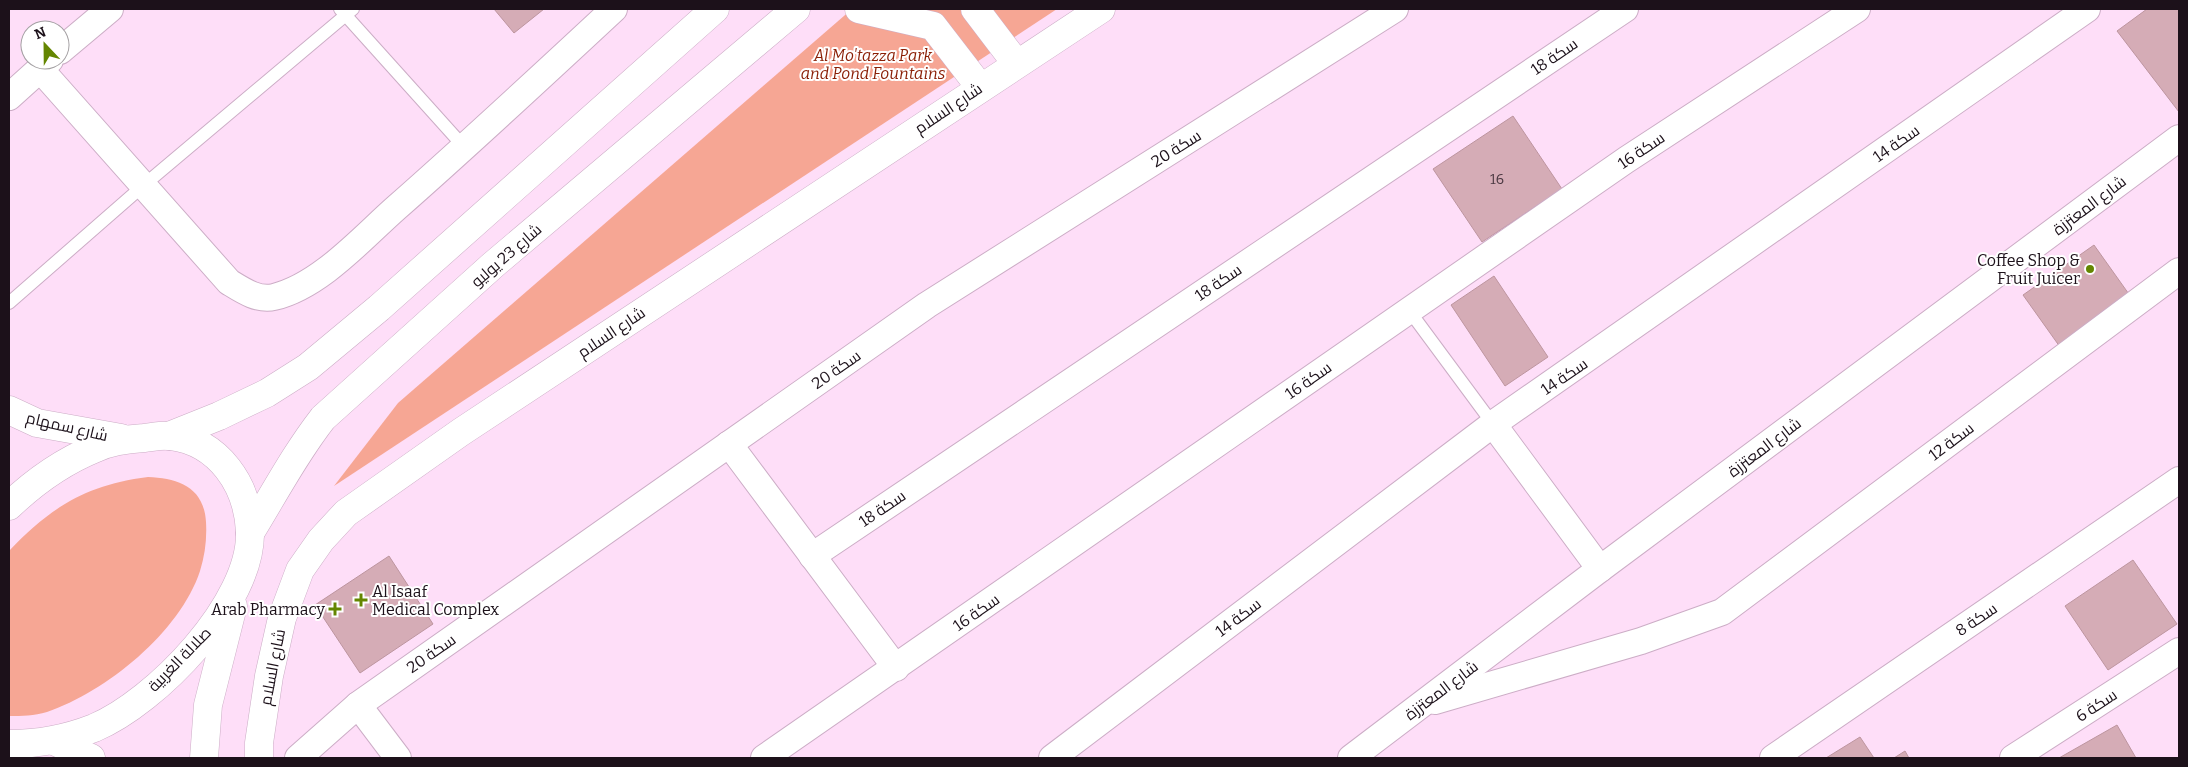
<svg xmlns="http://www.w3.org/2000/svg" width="2188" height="767" viewBox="0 0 2188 767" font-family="Bitter,Cairo,serif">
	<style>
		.green { fill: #f6a694 }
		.building { fill: #d5acb6; stroke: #bd959f }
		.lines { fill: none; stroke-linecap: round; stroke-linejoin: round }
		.lane-casing { stroke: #ccadc6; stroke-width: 14 }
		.street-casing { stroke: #ccadc6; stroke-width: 28 }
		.secondary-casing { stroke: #ccadc6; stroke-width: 29 }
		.lane { stroke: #fff; stroke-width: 12 }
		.street { stroke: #fff; stroke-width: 26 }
		.secondary { stroke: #fff; stroke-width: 28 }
		.poi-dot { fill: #648601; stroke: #fff; stroke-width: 2 }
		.labels { text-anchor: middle; stroke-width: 4; stroke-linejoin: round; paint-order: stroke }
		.number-label { font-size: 14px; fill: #4a3841 }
		.park-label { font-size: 16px; font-style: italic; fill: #8a1e05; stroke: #fff }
		.street-label { font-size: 16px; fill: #1c111a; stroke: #fff }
		.poi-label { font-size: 16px; fill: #1c111a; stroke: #fff; text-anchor: end }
	</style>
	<rect width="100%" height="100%" fill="#fedef8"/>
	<g class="green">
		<path d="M 852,9 L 1057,9 L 334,486 L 398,403 Z"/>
		<path d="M 148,477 C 178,478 204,487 206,522 C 207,539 205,555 200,571 C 180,632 106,692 47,712 C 34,716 22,716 9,716 L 9,551 C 51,507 86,485 148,477 Z"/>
	</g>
	<g class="building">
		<path d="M 494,9 L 544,9 L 514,33 Z"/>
		<path d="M 2147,9 L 2179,9 L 2179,112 L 2117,31 Z"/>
		<path d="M 1513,116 L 1562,189 L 1482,242 L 1433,169 Z"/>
		<path d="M 2094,245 L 2131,297 L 2060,347 L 2023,295 Z"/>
		<path d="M 1494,276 L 1548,357 L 1505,386 L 1451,305 Z"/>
		<path d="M 389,556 L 433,624 L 360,673 L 315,605 Z"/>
		<path d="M 2133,560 L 2177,624 L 2108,670 L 2065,606 Z"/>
		<path d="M 2117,725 L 2136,758 L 2059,758 Z"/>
		<path d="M 1860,737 L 1874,758 L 1826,758 Z"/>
		<path d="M 1905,751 L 1909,758 L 1894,758 Z"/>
	</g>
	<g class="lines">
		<defs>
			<g id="lane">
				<path d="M 340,9 L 465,148"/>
				<path d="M 9,303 L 144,185 L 353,9"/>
				<path d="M 1408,309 L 1493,424"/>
			</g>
			<g id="street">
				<path d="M 60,51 L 110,9"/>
				<path d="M 40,69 L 229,282 C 242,290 258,301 274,297 C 320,286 362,238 396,208 C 470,143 542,76 614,9"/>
				<path d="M 9,97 L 50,60"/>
				<path d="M 1493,424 L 1600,569"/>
				<path d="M 729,444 L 896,668"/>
				<path d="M 812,556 L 1625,9"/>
				<path d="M 1435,701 L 1641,641 L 1722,612 L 2179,271"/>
				<path d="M 358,705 L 398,758"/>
				<path d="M 298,758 L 358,705 L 927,305 L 1395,9"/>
				<path d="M 764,758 L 1626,160 L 1857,9"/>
				<path d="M 1052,758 L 1493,424 L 2087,9"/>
				<path d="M 1351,758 L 1600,569 L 2179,138"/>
				<path d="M 1773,758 L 2179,480"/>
				<path d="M 2013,758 L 2179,651"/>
			</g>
			<g id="secondary">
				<path d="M 859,9 L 933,26 L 980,87"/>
				<path d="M 975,9 L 1016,63"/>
				<path d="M 9,410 L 37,423 L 121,438"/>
				<path d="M 169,436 L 219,416 L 267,393 L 308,367 L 379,308 L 715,9"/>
				<path d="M 9,506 C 34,482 64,461 96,448 C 111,441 128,439 144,438 C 153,437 162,435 171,436 C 219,442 248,485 250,532 C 252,603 156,702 94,728 C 66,739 38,744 9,744"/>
				<path d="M 250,533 C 274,494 295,454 323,418 L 493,265 L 796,9"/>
				<path d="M 54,741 L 91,758"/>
				<path d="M 204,758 L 208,705 L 233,606"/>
				<path d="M 259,758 L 259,743 L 269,676 L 282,618 L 300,570 L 321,540 L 346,513 L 461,432 L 1101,9"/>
			</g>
		</defs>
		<use href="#lane" class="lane-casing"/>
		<use href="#street" class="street-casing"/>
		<use href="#secondary" class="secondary-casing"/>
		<use href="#lane" class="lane"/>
		<use href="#street" class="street"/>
		<use href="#secondary" class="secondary"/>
	</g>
	<g class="poi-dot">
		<circle cx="2090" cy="269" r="5"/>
		<path d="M358.5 592.5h5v5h5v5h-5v5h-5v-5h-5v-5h5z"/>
		<path d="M332.5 601.5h5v5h5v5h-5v5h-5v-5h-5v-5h5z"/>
	</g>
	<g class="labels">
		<g class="number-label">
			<text x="1497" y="184">16</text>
		</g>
		<g class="park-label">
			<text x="873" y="61">Al Mo'tazza Park<tspan x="873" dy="18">and Pond Fountains</tspan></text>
		</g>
		<g class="street-label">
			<text transform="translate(1554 56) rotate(-34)" y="6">سكة 18</text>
			<text transform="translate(948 108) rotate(-34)" y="6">شارع السلام</text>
			<text transform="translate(1896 143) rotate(-35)" y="6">سكة 14</text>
			<text transform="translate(1176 148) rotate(-32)" y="6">سكة 20</text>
			<text transform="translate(1641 150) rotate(-34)" y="6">سكة 16</text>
			<text transform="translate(2089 205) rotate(-37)" y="6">شارع المعتززة</text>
			<text transform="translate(506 255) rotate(-41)" y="6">شارع 23 يوليو</text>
			<text transform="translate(1218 282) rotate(-34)" y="6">سكة 18</text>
			<text transform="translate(611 332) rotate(-34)" y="6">شارع السلام</text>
			<text transform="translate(836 369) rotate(-35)" y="6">سكة 20</text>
			<text transform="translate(1564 376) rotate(-34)" y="6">سكة 14</text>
			<text transform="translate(1308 380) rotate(-35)" y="6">سكة 16</text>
			<text transform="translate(67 426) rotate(13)" y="6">شارع سمهام</text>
			<text transform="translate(1951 441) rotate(-37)" y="6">سكة 12</text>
			<text transform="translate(1764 447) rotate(-37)" y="6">شارع المعتززة</text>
			<text transform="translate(882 508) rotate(-34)" y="6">سكة 18</text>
			<text transform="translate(976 612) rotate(-35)" y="6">سكة 16</text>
			<text transform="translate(1238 617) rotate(-37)" y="6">سكة 14</text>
			<text transform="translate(1976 619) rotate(-34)" y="6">سكة 8</text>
			<text transform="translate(431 653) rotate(-35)" y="6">سكة 20</text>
			<text transform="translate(179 659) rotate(-46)" y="6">صلالة الغربية</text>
			<text transform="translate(272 667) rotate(-79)" y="6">شارع السلام</text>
			<text transform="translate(1441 690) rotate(-37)" y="6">شارع المعتززة</text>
			<text transform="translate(2096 705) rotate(-33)" y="6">سكة 6</text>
		</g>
		<g class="poi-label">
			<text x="2080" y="266">Coffee Shop &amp;<tspan x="2080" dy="18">Fruit Juicer</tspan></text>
			<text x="372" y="597" text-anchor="start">Al Isaaf<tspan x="372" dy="18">Medical Complex</tspan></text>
			<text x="325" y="615">Arab Pharmacy</text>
		</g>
	</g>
	<rect width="2188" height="767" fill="none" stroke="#1c111a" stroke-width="20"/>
	<g transform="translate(45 45) rotate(338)"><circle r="24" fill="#ffffff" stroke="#a4a0a3"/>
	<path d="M0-4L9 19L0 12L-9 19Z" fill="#648601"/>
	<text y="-8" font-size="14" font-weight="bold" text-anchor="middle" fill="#1c111a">N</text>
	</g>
</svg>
